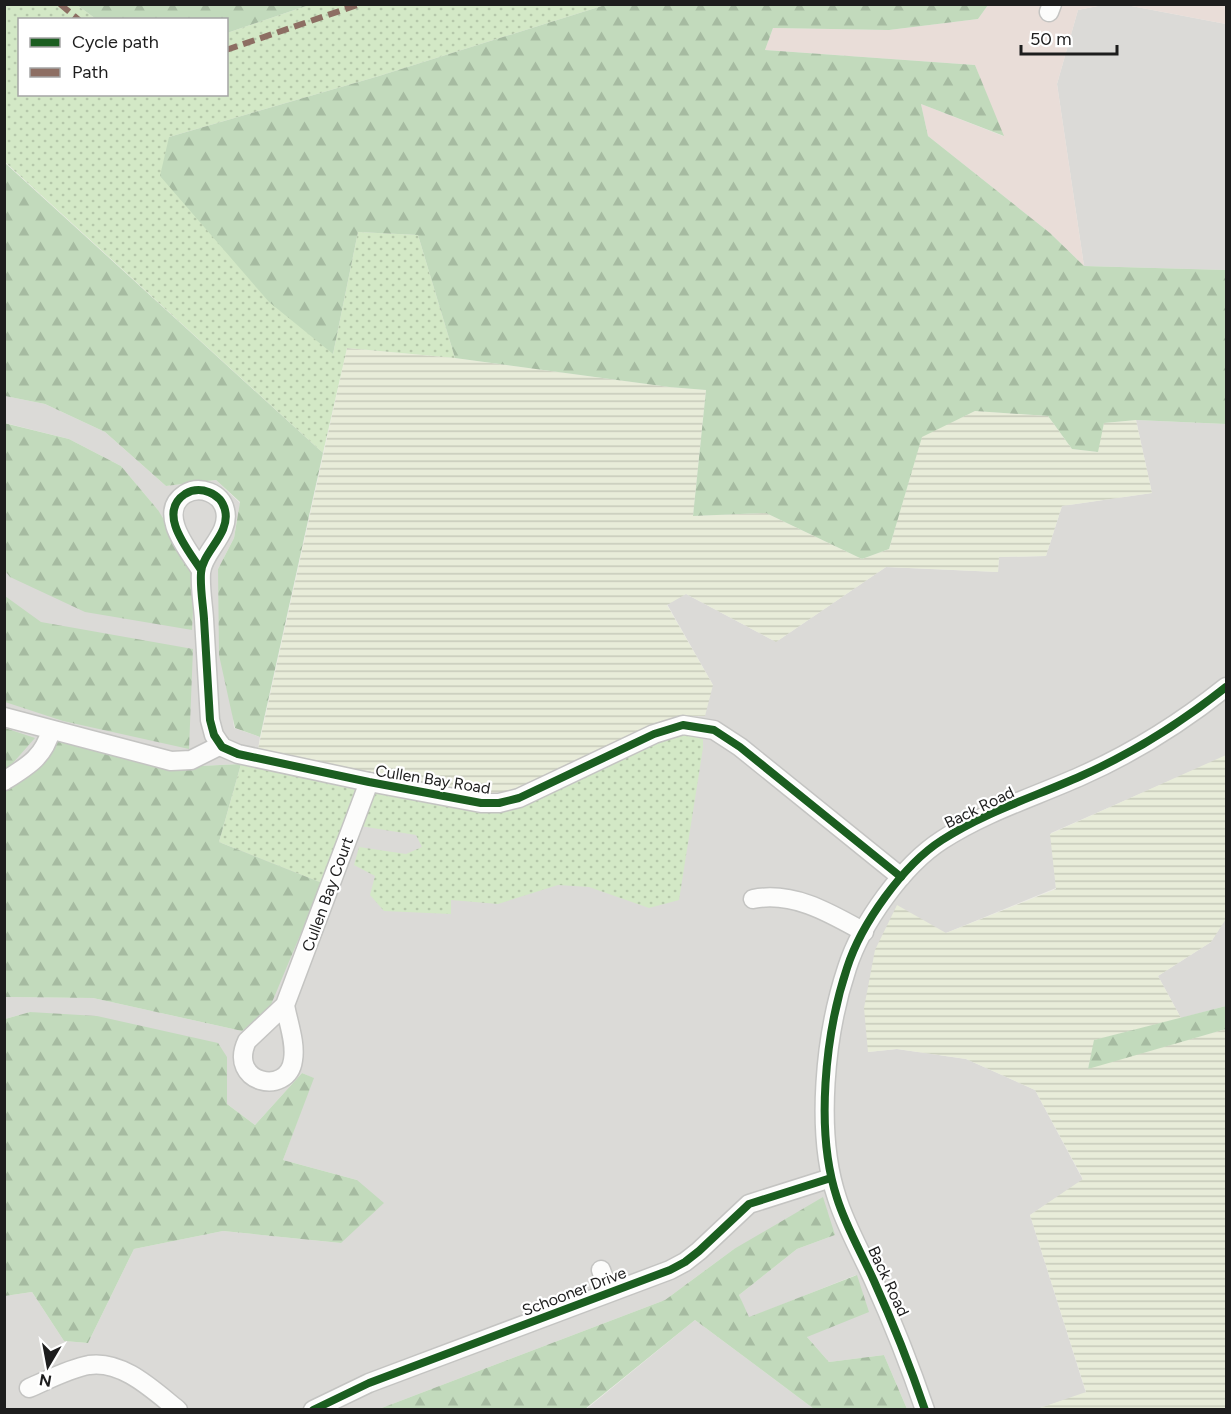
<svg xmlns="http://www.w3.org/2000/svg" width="1231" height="1414" viewBox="0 0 1231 1414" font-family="Figtree,sans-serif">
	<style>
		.residential { fill: #dbdad7 }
		.commercial { fill: #e9ddd8 }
		.farmland { fill: url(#farmland-rules) }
		.grass { fill: url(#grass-dots) }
		.forest { fill: url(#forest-firs) }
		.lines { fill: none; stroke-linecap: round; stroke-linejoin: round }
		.minor-casing { stroke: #c4c4c2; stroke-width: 21 }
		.minor { stroke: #fcfcfb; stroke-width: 18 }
		.quiet { stroke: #8d6e63; stroke-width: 6; stroke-dasharray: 12 6; stroke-linecap: butt }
		.cycleway-casing { stroke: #fff; stroke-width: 11 }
		.cycleway { stroke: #1b5e20; stroke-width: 8 }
		.labels { text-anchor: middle; stroke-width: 4.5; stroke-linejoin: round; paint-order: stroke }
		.street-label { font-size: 16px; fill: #1d1d1d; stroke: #fff }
	</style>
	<defs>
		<pattern id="farmland-rules" width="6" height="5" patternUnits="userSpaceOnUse" patternTransform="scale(1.5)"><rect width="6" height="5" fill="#e8ecd9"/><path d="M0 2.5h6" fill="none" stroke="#c7caba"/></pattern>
		<pattern id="grass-dots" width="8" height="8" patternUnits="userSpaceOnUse" patternTransform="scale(1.5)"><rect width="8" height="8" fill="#d3e8c6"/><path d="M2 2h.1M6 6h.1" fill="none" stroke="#b5c7aa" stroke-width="1.8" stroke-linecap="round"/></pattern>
		<pattern id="forest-firs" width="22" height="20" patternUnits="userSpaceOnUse" patternTransform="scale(1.5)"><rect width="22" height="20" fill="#c2dabc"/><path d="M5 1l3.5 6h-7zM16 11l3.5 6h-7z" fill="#a6bba1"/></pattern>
	</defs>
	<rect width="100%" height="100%" fill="#ecebe6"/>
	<g class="residential">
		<path d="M 1103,5 L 1126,5 L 1226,24 L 1226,270 L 1084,266 L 1057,84 L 1078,10 Z"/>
		<path d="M 5,396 L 45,404 L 105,432 L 166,486 L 216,480 L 240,503 L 234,538 L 218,569 L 234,728 L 260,737 L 258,749 L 528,784 L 687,716 L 713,685 L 667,604 L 686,594 L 776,642 L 886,567 L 998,572 L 999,557 L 1046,556 L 1062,506 L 1152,493 L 1136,420 L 1226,424 L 1226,757 L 1226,756 L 1051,833 L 1056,888 L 946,933 L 868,1052 L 897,1049 L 966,1059 L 1035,1090 L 1083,1180 L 1030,1215 L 1086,1393 L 1037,1409 L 907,1409 L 884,1355 L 829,1362 L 807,1337 L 856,1275 L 748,1318 L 739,1295 L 797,1249 L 835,1235 L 734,1249 L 665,1300 L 379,1409 L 5,1409 L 5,1296 L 32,1292 L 64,1341 L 88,1343 L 134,1249 L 223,1231 L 341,1243 L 357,1180 L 283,1160 L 313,1078 L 302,1073 L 255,1125 L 227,1104 L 227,1057 L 30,1012 L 5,1019 L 5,997 L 93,998 L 242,1031 L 241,764 L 199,766 L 5,787 L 4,570 L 10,577 L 158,510 L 121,466 L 69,439 L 5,423 Z"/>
		<path d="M 1225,919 L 1226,1006 L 1181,1018 L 1158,976 L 1211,942 Z"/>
		<path d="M 695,1320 L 814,1409 L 585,1410 Z"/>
	</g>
	<g class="commercial">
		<path d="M 988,5 L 1103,5 L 1078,10 L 1057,84 L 1084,266 L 1050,233 L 928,136 L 921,104 L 1003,136 L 975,65 L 765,50 L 773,28 L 889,30 L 978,19 Z"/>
		<path d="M 1126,5 L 1226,5 L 1226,24 Z"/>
	</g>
	<g class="farmland">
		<path d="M 347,348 L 455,358 L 669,387 L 706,390 L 693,516 L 766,513 L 862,559 L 889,549 L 922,436 L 975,411 L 1048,416 L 1072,449 L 1097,452 L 1104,423 L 1136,420 L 1152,493 L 1062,506 L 1046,556 L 999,557 L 998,572 L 886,567 L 776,642 L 686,594 L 667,605 L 713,685 L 705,716 L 687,716 L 528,784 L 499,794 L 474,793 L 258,749 Z"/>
		<path d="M 1226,755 L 1226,919 L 1211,942 L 1158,976 L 1181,1018 L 1095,1040 L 1088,1068 L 1226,1029 L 1226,1409 L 1037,1409 L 1086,1392 L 1030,1215 L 1083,1179 L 1035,1090 L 966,1059 L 897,1049 L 868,1052 L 864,1008 L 875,950 L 897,905 L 946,933 L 1056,889 L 1050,834 Z"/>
	</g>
	<g class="grass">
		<path d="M 4,5 L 77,5 L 96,19 L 20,20 L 20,94 L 226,94 L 227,33 L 309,5 L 605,5 L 379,76 L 169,137 L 333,354 L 358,232 L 418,235 L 455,358 L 347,348 L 323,453 L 5,162 Z"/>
		<path d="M 686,735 L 703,739 L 703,748 L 679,900 L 649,908 L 589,887 L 558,885 L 498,904 L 451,900 L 451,914 L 384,911 L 370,895 L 375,876 L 354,865 L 359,847 L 406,854 L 422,847 L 416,835 L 360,826 L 370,796 L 378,791 L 513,808 L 540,799 L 594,770 L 671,737 Z"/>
		<path d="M 241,764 L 351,785 L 357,794 L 322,883 L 219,842 Z"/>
	</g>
	<g class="forest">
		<path d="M 77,5 L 309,5 L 227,33 L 226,20 L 96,19 Z"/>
		<path d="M 605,5 L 988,5 L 978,19 L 889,30 L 773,28 L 765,50 L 975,65 L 1004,136 L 921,104 L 928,136 L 1050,233 L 1084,266 L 1226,270 L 1226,424 L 1136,420 L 1104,423 L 1098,452 L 1072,449 L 1048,416 L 975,411 L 922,437 L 889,549 L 862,559 L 766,513 L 693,516 L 706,390 L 669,387 L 455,358 L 418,235 L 358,232 L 333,354 L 269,302 L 160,176 L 169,137 L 379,76 Z"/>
		<path d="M 4,162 L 323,453 L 260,737 L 235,728 L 219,655 L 218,569 L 234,538 L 240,502 L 216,480 L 166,486 L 105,432 L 45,404 L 5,396 Z"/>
		<path d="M 4,423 L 69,439 L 121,466 L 158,510 L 195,571 L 192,630 L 85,612 L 10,577 L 4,570 Z"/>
		<path d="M 5,596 L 41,622 L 193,649 L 189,749 L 63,721 L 5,702 Z"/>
		<path d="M 5,728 L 35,738 L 5,772 Z"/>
		<path d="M 57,737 L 161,763 L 199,766 L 241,764 L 219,842 L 322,883 L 270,1007 L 242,1031 L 93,998 L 5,997 L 5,787 Z"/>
		<path d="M 1226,1006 L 1226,1029 L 1088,1069 L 1094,1040 Z"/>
		<path d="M 30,1012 L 97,1016 L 218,1043 L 227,1057 L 227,1104 L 255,1125 L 302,1073 L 314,1078 L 283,1160 L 357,1180 L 384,1203 L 341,1243 L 223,1231 L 134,1249 L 88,1343 L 64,1341 L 32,1292 L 5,1296 L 5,1019 Z"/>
		<path d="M 823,1197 L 835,1235 L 797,1249 L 739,1295 L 749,1317 L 857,1275 L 869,1312 L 807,1337 L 829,1362 L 884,1355 L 907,1409 L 814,1409 L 695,1320 L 585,1409 L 379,1409 L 665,1300 L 734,1249 Z"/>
	</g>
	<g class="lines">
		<defs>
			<g id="minor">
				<path d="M 1049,12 L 1052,4"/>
				<path d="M 201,570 C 189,551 156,513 185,494 C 200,485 221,493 225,510 C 231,534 202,552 201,573 C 200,588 203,604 204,619 C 206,652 208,686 210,720 L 214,735 L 222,747 L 238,754 L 369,782 L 481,803 L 499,803 L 519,798 L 654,734 L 683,725 L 714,730 L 740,747 L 901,877"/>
				<path d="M 4,717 L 171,761 L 191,760 L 221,745"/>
				<path d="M 4,781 C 28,766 44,757 51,730"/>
				<path d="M 753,899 C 793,891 830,913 864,932"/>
				<path d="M 285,1005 C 288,1022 296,1043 293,1060 C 288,1097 227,1083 247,1041 L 285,1005 L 369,782"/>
				<path d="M 601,1270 L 609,1292"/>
				<path d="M 29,1388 C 48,1380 68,1369 89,1365 C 123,1360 154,1391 178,1410"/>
				<path d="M 313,1410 L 369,1383 L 670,1270 L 685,1262 L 699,1251 L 749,1204 L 831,1178"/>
				<path d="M 925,1410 C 910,1366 893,1323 874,1281 C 862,1254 846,1227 837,1198 C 815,1132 825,1034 847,968 C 861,924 903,865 942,840 C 985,812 1034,797 1081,776 C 1133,753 1182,722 1226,687"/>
			</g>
		</defs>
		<use href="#minor" class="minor-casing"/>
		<use href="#minor" class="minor"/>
		<g class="quiet">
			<path d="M 60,4 L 79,20"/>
			<path d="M 226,50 L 360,4"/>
		</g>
		<defs>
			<g id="cycleway">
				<path d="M 201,570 C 189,551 156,513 185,494 C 200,485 221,493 225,510 C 231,534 202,552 201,573 C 200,588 203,604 204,619 C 206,652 208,686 210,720 L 214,735 L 222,747 L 238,754 L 369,782 L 481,803 L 499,803 L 519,798 L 654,734 L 683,725 L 714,730 L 740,747 L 901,877"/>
				<path d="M 313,1410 L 369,1383 L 670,1270 L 685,1262 L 699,1251 L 749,1204 L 831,1178"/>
				<path d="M 925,1410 C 910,1366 893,1323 874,1281 C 862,1254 846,1227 837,1198 C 815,1132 825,1034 847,968 C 861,924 903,865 942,840 C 985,812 1034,797 1081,776 C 1133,753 1182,722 1226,687"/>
			</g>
		</defs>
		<use href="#cycleway" class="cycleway-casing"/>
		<use href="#cycleway" class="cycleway"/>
	</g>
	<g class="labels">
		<g class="street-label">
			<text transform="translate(433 779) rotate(9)" y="6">Cullen Bay Road</text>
			<text transform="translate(979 807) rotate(-26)" y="6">Back Road</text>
			<text transform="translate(327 894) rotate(-70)" y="6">Cullen Bay Court</text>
			<text transform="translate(889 1281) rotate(65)" y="6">Back Road</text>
			<text transform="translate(574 1291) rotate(-21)" y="6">Schooner Drive</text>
		</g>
	</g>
	<rect width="1231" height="1414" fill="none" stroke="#1d1d1d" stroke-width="12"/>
	<rect x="18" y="18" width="210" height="78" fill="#ffffff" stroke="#a5a5a5" stroke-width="1.5"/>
	<rect x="30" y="38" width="30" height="9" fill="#1b5e20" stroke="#a5a5a5" stroke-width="1.5"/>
	<text x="72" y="48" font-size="18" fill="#1d1d1d">Cycle path</text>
	<rect x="30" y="68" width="30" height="9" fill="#8d6e63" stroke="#a5a5a5" stroke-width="1.5"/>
	<text x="72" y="78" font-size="18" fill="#1d1d1d">Path</text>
	<g transform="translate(48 1366) rotate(190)" stroke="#ffffff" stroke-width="4.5" paint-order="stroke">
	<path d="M0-4.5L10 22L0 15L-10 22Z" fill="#1d1d1d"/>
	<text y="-9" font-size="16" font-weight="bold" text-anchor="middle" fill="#1d1d1d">N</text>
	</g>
	<path d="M1021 45v9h96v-9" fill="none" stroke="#1d1d1d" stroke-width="3"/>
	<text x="1030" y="45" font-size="18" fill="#1d1d1d" stroke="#ffffff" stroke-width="4.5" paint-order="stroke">50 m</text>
</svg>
